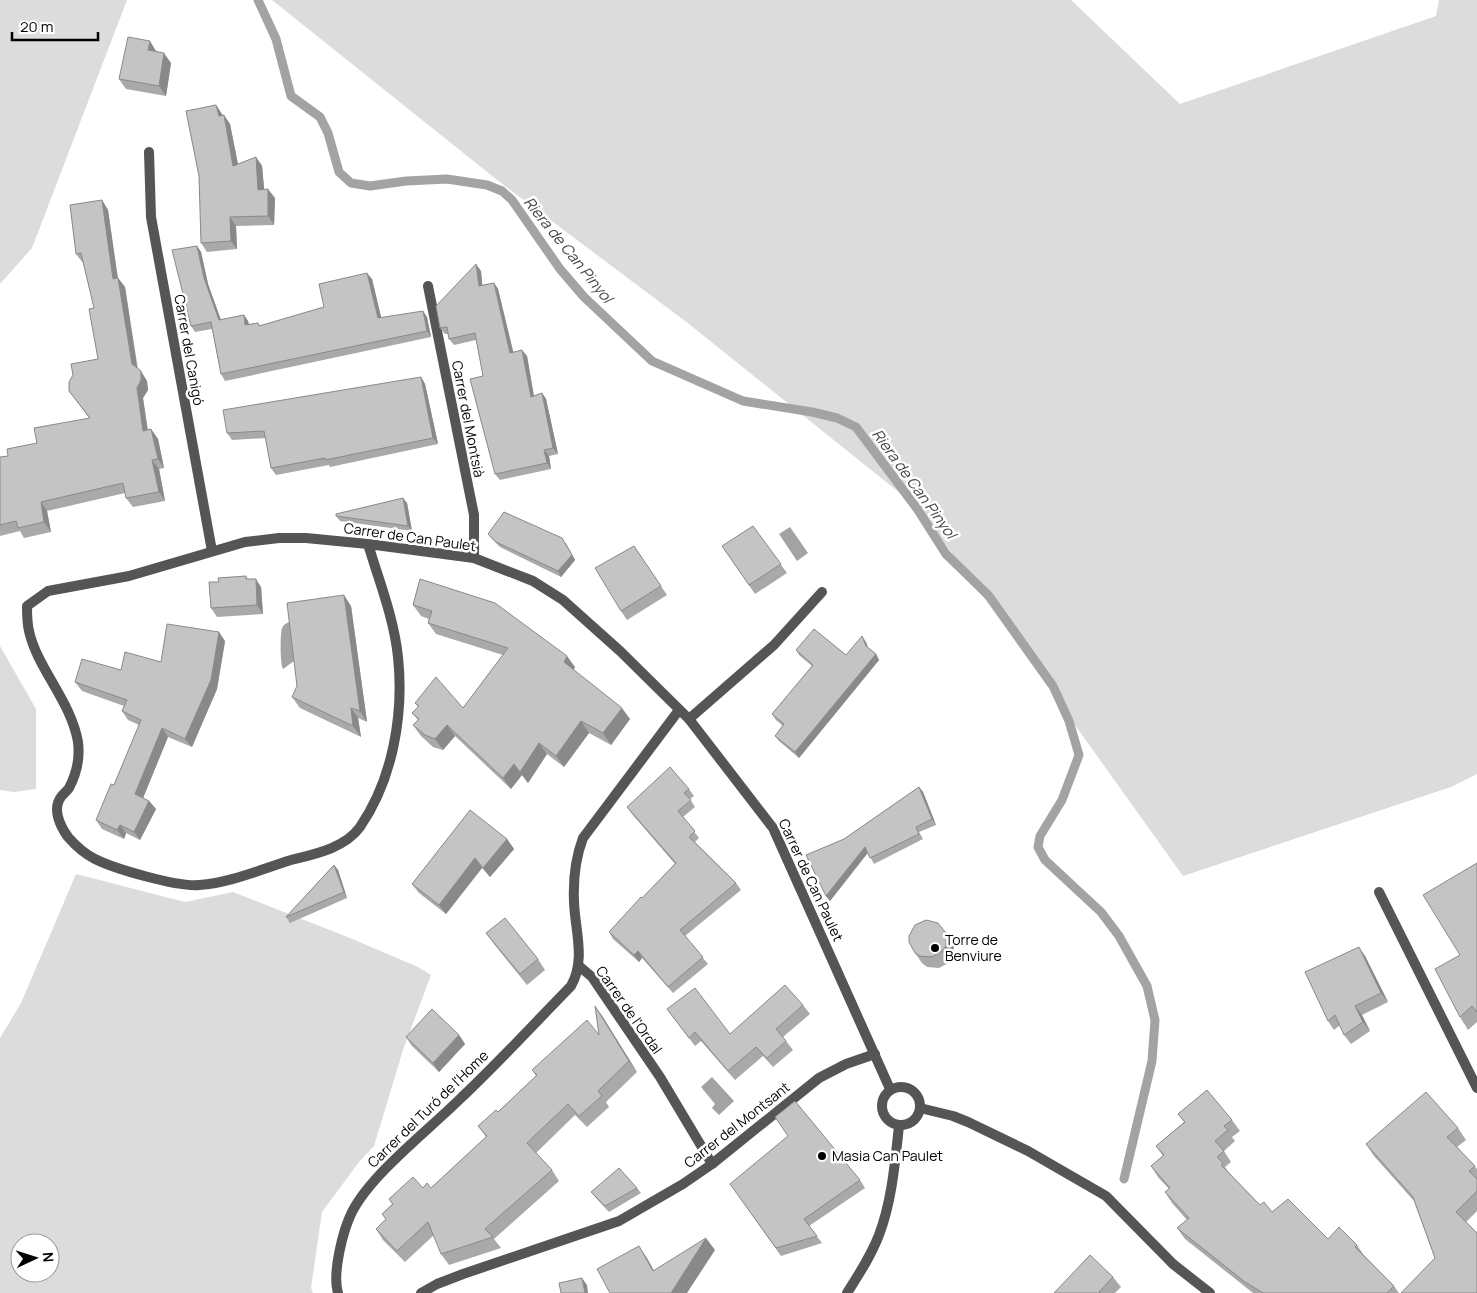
<svg xmlns="http://www.w3.org/2000/svg" width="1477" height="1293" viewBox="0 0 1477 1293" font-family="Manrope,sans-serif">
	<style>
		.green { fill: #dcdcdc; fill-rule: evenodd }
		.water { fill: #a3a3a3 }
		.lines { fill: none; stroke-linecap: round; stroke-linejoin: round }
		.stream { stroke: #a3a3a3; stroke-width: 9 }
		.pedestrian { stroke: #555; stroke-width: 10 }
		.minor { stroke: #555; stroke-width: 10 }
		.wall { fill: #a9a9a9 }
		.shaded-wall { fill: #898989 }
		.building { fill: #c4c4c4; stroke: #898989 }
		.poi-dot { fill: #000; stroke: #fff; stroke-width: 2 }
		.labels { text-anchor: middle; stroke-width: 5; stroke-linejoin: round; paint-order: stroke }
		.street-label { font-size: 14px; fill: #000; stroke: #fff }
		.poi-label { font-size: 14px; fill: #000; stroke: #fff; text-anchor: start }
		.water-label { font-size: 15px; font-style: italic; fill: #444; stroke: #fff }
	</style>
	<rect width="100%" height="100%" fill="#fff"/>
	<g class="green">
		<path d="M 0,0 L 127,0 L 32,248 L 0,284 Z"/>
		<path d="M 272,0 L 1071,0 L 1180,104 L 1436,16 L 1439,0 L 1477,0 L 1477,774 L 1451,787 L 1183,876 L 921,510 L 689,324 L 501,183 Z"/>
		<path d="M 0,646 L 36,709 L 36,789 L 14,792 L 0,790 Z"/>
		<path d="M 76,874 L 185,902 L 233,892 L 350,938 L 418,967 L 431,975 L 403,1050 L 374,1146 L 359,1162 L 322,1212 L 311,1288 L 313,1293 L 0,1293 L 0,1038 L 21,1003 ZM 20,1243 L 50,1243 L 50,1273 L 20,1273 Z"/>
	</g>
	<g class="water">
		<path d="M 790,527 L 808,553 L 797,561 L 779,534 Z"/>
		<path d="M 292,621 L 294,661 L 283,669 C 280,665 280,634 282,628 C 284,624 288,622 292,621 Z"/>
		<path d="M 712,1077 L 734,1101 L 719,1115 L 712,1108 L 715,1104 L 701,1087 Z"/>
	</g>
	<g class="lines">
		<path class="stream" d="M 258,0 L 276,39 L 291,96 L 320,117 L 328,133 L 339,172 L 351,183 L 370,186 L 406,181 L 447,179 L 487,185 L 502,191 L 512,200 L 560,269 L 584,297 L 652,361 L 743,401 L 812,412 L 837,418 L 856,427 L 918,510 L 946,554 L 989,596 L 1053,686 L 1069,721 L 1079,755 L 1062,800 L 1040,836 L 1038,847 L 1045,860 L 1101,912 L 1119,936 L 1147,986 L 1155,1020 L 1152,1061 L 1124,1179"/>
		<path class="pedestrian" d="M 579,966 L 592,977 L 660,1077 L 712,1164"/>
		<g class="minor">
			<path d="M 149,152 L 151,217 L 212,551"/>
			<path d="M 428,286 L 474,515 L 474,558"/>
			<path d="M 368,544 C 379,581 394,618 398,657 C 404,714 393,779 360,827 C 345,848 315,854 291,860 C 262,869 230,883 199,885 C 177,887 115,869 95,859 C 85,854 75,845 68,837 C 60,826 52,809 61,797 C 63,794 67,791 69,788 C 77,773 80,758 78,742 C 71,701 37,668 29,631 C 27,623 27,614 27,606 L 48,591 L 129,576 L 245,542 L 279,538 L 306,538 L 368,544 L 474,558 L 533,581 L 563,600 L 620,651 L 689,719 L 773,828 L 890,1089"/>
			<path d="M 689,719 L 774,645 L 822,592"/>
			<path d="M 1379,892 L 1477,1088"/>
			<circle cx="901" cy="1106" r="19"/>
			<path d="M 920,1108 L 953,1116 L 968,1122 L 1028,1151 L 1106,1196 L 1173,1264 L 1210,1293"/>
			<path d="M 338,1293 C 332,1273 343,1230 352,1212 C 372,1173 430,1129 462,1097 C 500,1061 535,1023 571,986 C 586,960 575,930 574,902 C 573,879 575,859 583,838 L 679,710"/>
			<path d="M 421,1293 L 437,1284 L 463,1274 L 619,1221 L 683,1184 L 712,1164 L 819,1078 L 846,1064 L 875,1054"/>
			<path d="M 847,1293 C 859,1274 871,1256 879,1235 C 892,1201 895,1162 899,1126"/>
		</g>
	</g>
	<g class="wall">
		<path d="M 156,51 L 156,52 L 171,63 L 166,96 L 126,89 L 119,79 Z"/>
		<path d="M 216,105 L 223,116 L 230,124 L 238,164 L 256,157 L 262,166 L 264,189 L 275,198 L 274,225 L 236,226 L 237,249 L 207,252 L 201,243 Z"/>
		<path d="M 102,200 L 108,210 L 118,278 L 125,287 L 138,369 L 147,381 L 148,390 L 143,398 L 148,430 L 151,429 L 158,439 L 164,468 L 159,469 L 165,501 L 133,507 L 126,498 L 125,493 L 47,511 L 51,532 L 24,538 L 20,531 L 0,536 L 0,457 L 8,456 L 89,418 L 69,391 L 98,359 L 94,308 L 83,263 L 76,254 Z"/>
		<path d="M 197,246 L 201,252 L 208,284 L 221,320 L 244,315 L 248,321 L 249,325 L 258,323 L 260,326 L 324,307 L 372,279 L 381,318 L 423,311 L 427,317 L 431,337 L 225,381 L 221,374 L 212,329 L 195,332 L 191,326 Z"/>
		<path d="M 481,271 L 482,285 L 494,283 L 498,289 L 513,352 L 527,356 L 534,396 L 542,393 L 546,399 L 558,454 L 549,456 L 551,469 L 500,480 L 495,474 L 483,376 L 476,340 L 454,345 L 449,339 L 448,334 L 445,334 L 440,328 Z"/>
		<path d="M 421,377 L 425,384 L 438,444 L 330,467 L 329,465 L 276,475 L 271,468 L 266,438 L 232,440 L 227,433 Z"/>
		<path d="M 407,503 L 412,531 L 340,521 L 336,516 Z"/>
		<path d="M 753,526 L 787,573 L 755,594 L 722,546 Z"/>
		<path d="M 488,534 L 566,543 L 575,560 L 561,577 L 500,547 L 492,539 Z"/>
		<path d="M 634,546 L 667,595 L 627,620 L 621,611 Z"/>
		<path d="M 246,576 L 248,579 L 261,587 L 263,614 L 217,617 L 211,608 L 219,582 Z"/>
		<path d="M 420,579 L 575,667 L 574,670 L 630,719 L 611,745 L 589,733 L 564,767 L 547,754 L 528,783 L 522,775 L 511,789 L 455,736 L 443,750 L 433,747 L 421,736 L 413,725 L 418,720 L 412,713 L 418,707 L 415,703 L 463,708 L 503,655 L 436,634 L 428,623 L 429,619 L 421,616 L 413,605 Z"/>
		<path d="M 351,606 L 367,722 L 358,718 L 361,737 L 300,708 L 292,697 Z"/>
		<path d="M 225,641 L 217,689 L 192,747 L 168,737 L 143,798 L 149,801 L 156,809 L 140,840 L 126,833 L 124,839 L 102,829 L 96,820 L 114,785 L 139,725 L 128,720 L 122,711 L 124,706 L 82,691 L 75,682 L 121,670 L 161,662 Z"/>
		<path d="M 866,642 L 868,648 L 876,654 L 879,660 L 799,758 L 779,741 L 775,736 L 783,726 L 776,720 L 772,714 L 812,666 L 799,655 L 796,650 L 846,655 Z"/>
		<path d="M 919,787 L 923,792 L 936,825 L 919,832 L 923,839 L 874,864 L 868,853 L 830,901 L 826,896 L 844,839 Z"/>
		<path d="M 689,789 L 694,796 L 690,799 L 695,807 L 683,817 L 699,838 L 695,842 L 736,883 L 741,890 L 685,936 L 708,964 L 673,993 L 642,958 L 639,962 L 613,939 L 609,932 L 675,864 L 632,814 L 627,807 Z"/>
		<path d="M 507,839 L 514,849 L 490,877 L 482,868 L 446,914 L 419,893 L 412,884 Z"/>
		<path d="M 1477,863 L 1477,1022 L 1468,1030 L 1460,1017 L 1460,955 Z"/>
		<path d="M 334,865 L 338,870 L 347,898 L 290,923 L 286,917 Z"/>
		<path d="M 486,933 L 538,959 L 545,970 L 527,985 L 494,944 Z"/>
		<path d="M 946,933 L 954,943 L 953,956 L 950,962 L 939,968 L 927,967 L 922,963 L 915,953 Z"/>
		<path d="M 1365,956 L 1388,1002 L 1362,1015 L 1370,1031 L 1351,1044 L 1344,1035 L 1340,1025 L 1334,1030 L 1328,1021 Z"/>
		<path d="M 803,1005 L 810,1014 L 783,1037 L 793,1050 L 773,1067 L 763,1056 L 735,1080 L 701,1041 L 695,1046 L 667,1009 L 730,1034 Z"/>
		<path d="M 595,1006 L 637,1072 L 606,1102 L 609,1107 L 587,1127 L 575,1115 L 536,1153 L 552,1170 L 559,1181 L 494,1239 L 501,1248 L 449,1265 L 441,1254 L 434,1235 L 405,1262 L 383,1240 L 376,1229 L 386,1219 L 382,1214 L 392,1204 L 389,1199 L 423,1188 L 431,1188 L 486,1137 L 478,1126 L 498,1112 L 536,1076 L 532,1070 L 599,1035 Z"/>
		<path d="M 459,1035 L 465,1044 L 439,1072 L 412,1046 L 406,1037 Z"/>
		<path d="M 1178,1114 L 1232,1120 L 1240,1131 L 1232,1137 L 1235,1141 L 1224,1151 L 1231,1162 L 1225,1167 L 1230,1174 L 1260,1205 L 1272,1212 L 1328,1239 L 1357,1245 L 1363,1254 L 1394,1286 L 1399,1293 L 1253,1293 L 1185,1239 L 1177,1228 L 1187,1220 L 1172,1203 L 1165,1192 L 1169,1189 L 1158,1177 L 1151,1166 L 1163,1156 L 1156,1146 L 1184,1122 Z"/>
		<path d="M 1458,1128 L 1466,1140 L 1457,1147 L 1477,1169 L 1477,1211 L 1466,1222 L 1435,1258 L 1414,1201 L 1374,1156 L 1366,1144 Z"/>
		<path d="M 860,1180 L 865,1188 L 809,1226 L 822,1243 L 781,1256 L 730,1184 Z"/>
		<path d="M 637,1188 L 641,1193 L 609,1212 L 595,1197 L 591,1192 Z"/>
		<path d="M 1113,1277 L 1121,1287 L 1115,1293 L 1054,1293 Z"/>
	</g>
	<g class="shaded-wall">
		<path d="M 150,41 L 156,51 L 155,60 L 148,50 Z"/>
		<path d="M 164,53 L 171,63 L 166,96 L 159,86 Z"/>
		<path d="M 216,105 L 222,114 L 225,125 L 219,116 Z"/>
		<path d="M 224,115 L 230,124 L 240,175 L 233,166 Z"/>
		<path d="M 256,157 L 262,166 L 265,198 L 258,190 Z"/>
		<path d="M 268,189 L 275,198 L 274,225 L 268,216 Z"/>
		<path d="M 102,200 L 108,210 L 119,288 L 113,279 Z"/>
		<path d="M 230,217 L 236,226 L 237,249 L 231,241 Z"/>
		<path d="M 197,246 L 201,252 L 208,284 L 223,326 L 219,320 L 204,278 Z"/>
		<path d="M 476,264 L 481,271 L 483,292 L 479,286 Z"/>
		<path d="M 367,273 L 372,279 L 383,325 L 378,318 Z"/>
		<path d="M 118,278 L 125,287 L 138,374 L 132,364 Z"/>
		<path d="M 494,283 L 498,289 L 515,359 L 510,353 Z"/>
		<path d="M 423,311 L 427,317 L 431,337 L 427,331 Z"/>
		<path d="M 244,315 L 248,321 L 250,332 L 245,325 Z"/>
		<path d="M 522,350 L 527,356 L 535,403 L 531,397 Z"/>
		<path d="M 141,371 L 147,381 L 148,390 L 143,398 L 149,441 L 143,431 L 137,388 Z"/>
		<path d="M 421,377 L 425,384 L 438,444 L 433,438 Z"/>
		<path d="M 542,393 L 546,399 L 558,454 L 553,448 Z"/>
		<path d="M 151,429 L 158,439 L 164,468 L 158,459 Z"/>
		<path d="M 544,450 L 549,456 L 551,469 L 547,463 Z"/>
		<path d="M 152,460 L 159,469 L 165,501 L 159,492 Z"/>
		<path d="M 403,498 L 407,503 L 412,531 L 408,526 Z"/>
		<path d="M 41,502 L 47,511 L 51,532 L 44,522 Z"/>
		<path d="M 562,538 L 575,560 L 561,577 L 558,571 Z"/>
		<path d="M 256,579 L 261,587 L 263,614 L 257,605 Z"/>
		<path d="M 344,595 L 351,606 L 367,722 L 360,711 Z"/>
		<path d="M 219,632 L 225,641 L 217,689 L 192,747 L 185,739 Z"/>
		<path d="M 862,636 L 866,642 L 869,651 L 866,646 Z"/>
		<path d="M 876,654 L 879,660 L 799,758 L 795,752 Z"/>
		<path d="M 567,656 L 575,667 L 571,673 L 564,662 Z"/>
		<path d="M 351,708 L 358,718 L 361,737 L 353,726 Z"/>
		<path d="M 622,708 L 630,719 L 611,745 L 603,733 Z"/>
		<path d="M 581,721 L 589,733 L 564,767 L 556,756 Z"/>
		<path d="M 447,725 L 455,736 L 443,750 L 435,739 Z"/>
		<path d="M 162,728 L 168,737 L 141,803 L 135,794 Z"/>
		<path d="M 539,743 L 547,754 L 528,783 L 520,772 Z"/>
		<path d="M 514,764 L 522,775 L 511,789 L 503,778 Z"/>
		<path d="M 919,787 L 923,792 L 936,825 L 932,819 Z"/>
		<path d="M 149,801 L 156,809 L 140,840 L 134,832 Z"/>
		<path d="M 120,825 L 126,833 L 124,839 L 117,830 Z"/>
		<path d="M 507,839 L 514,849 L 490,877 L 483,868 Z"/>
		<path d="M 865,847 L 868,852 L 830,901 L 826,896 Z"/>
		<path d="M 475,858 L 482,868 L 446,914 L 439,905 Z"/>
		<path d="M 334,865 L 338,870 L 347,898 L 344,892 Z"/>
		<path d="M 946,933 L 954,943 L 953,956 L 950,962 L 942,951 Z"/>
		<path d="M 1359,947 L 1365,956 L 1388,1002 L 1381,993 Z"/>
		<path d="M 638,951 L 642,958 L 639,962 L 634,955 Z"/>
		<path d="M 595,1006 L 603,1017 L 637,1072 L 629,1061 Z"/>
		<path d="M 1355,1006 L 1362,1015 L 1370,1031 L 1363,1022 Z"/>
		<path d="M 459,1035 L 465,1044 L 439,1072 L 433,1063 Z"/>
		<path d="M 706,1238 L 715,1250 L 687,1293 L 671,1293 Z"/>
		<path d="M 639,1246 L 647,1258 L 661,1283 L 653,1271 Z"/>
		<path d="M 582,1278 L 587,1285 L 588,1293 L 585,1293 Z"/>
	</g>
	<g class="building">
		<path d="M 128,37 L 150,41 L 148,50 L 164,53 L 159,86 L 119,79 Z"/>
		<path d="M 216,105 L 219,116 L 224,115 L 233,166 L 256,157 L 258,190 L 268,189 L 268,216 L 230,217 L 231,241 L 201,243 L 199,176 L 186,111 Z"/>
		<path d="M 102,200 L 113,279 L 118,278 L 132,364 L 141,371 L 141,380 L 137,388 L 143,431 L 151,429 L 158,459 L 152,460 L 159,492 L 126,498 L 123,483 L 41,502 L 44,522 L 18,528 L 16,521 L 0,525 L 0,457 L 8,456 L 7,449 L 37,443 L 34,428 L 90,418 L 69,391 L 69,382 L 73,375 L 71,364 L 98,359 L 89,309 L 94,308 L 81,253 L 76,254 L 70,205 Z"/>
		<path d="M 197,246 L 204,278 L 219,320 L 244,315 L 245,325 L 258,323 L 259,326 L 324,307 L 319,284 L 367,273 L 378,318 L 423,311 L 427,331 L 221,374 L 211,322 L 191,326 L 172,250 Z"/>
		<path d="M 476,264 L 479,286 L 494,283 L 510,353 L 522,350 L 531,397 L 542,393 L 553,448 L 544,450 L 547,463 L 495,474 L 470,379 L 483,376 L 475,333 L 449,339 L 447,327 L 440,328 L 436,306 Z"/>
		<path d="M 421,377 L 433,438 L 325,460 L 325,458 L 271,468 L 264,431 L 227,433 L 223,410 Z"/>
		<path d="M 403,498 L 408,526 L 336,516 L 336,514 Z"/>
		<path d="M 504,512 L 562,538 L 572,555 L 558,571 L 496,542 L 488,534 Z"/>
		<path d="M 753,526 L 781,564 L 749,585 L 722,546 Z"/>
		<path d="M 634,546 L 661,586 L 621,611 L 595,568 Z"/>
		<path d="M 246,576 L 246,579 L 256,579 L 257,605 L 211,608 L 209,582 L 219,582 L 218,578 Z"/>
		<path d="M 420,579 L 495,603 L 567,656 L 564,662 L 622,708 L 603,733 L 581,721 L 556,756 L 539,743 L 520,772 L 514,764 L 503,778 L 447,725 L 435,739 L 425,735 L 413,725 L 419,719 L 412,713 L 419,706 L 415,703 L 436,677 L 463,708 L 508,648 L 428,623 L 432,611 L 413,605 Z"/>
		<path d="M 344,595 L 360,711 L 351,708 L 353,726 L 292,697 L 297,686 L 287,603 Z"/>
		<path d="M 167,624 L 219,632 L 211,680 L 185,739 L 162,728 L 135,794 L 149,801 L 134,832 L 120,825 L 117,830 L 96,820 L 111,784 L 114,785 L 141,720 L 122,711 L 127,700 L 75,682 L 82,659 L 121,670 L 125,652 L 161,662 Z"/>
		<path d="M 814,629 L 846,655 L 862,636 L 866,646 L 876,654 L 795,752 L 775,736 L 784,724 L 772,714 L 813,665 L 796,650 Z"/>
		<path d="M 670,767 L 689,789 L 684,793 L 691,800 L 678,811 L 695,831 L 689,837 L 736,883 L 680,930 L 703,957 L 668,987 L 638,951 L 634,955 L 609,932 L 641,897 L 642,898 L 676,863 L 627,807 Z"/>
		<path d="M 919,787 L 932,819 L 916,827 L 919,834 L 870,858 L 865,847 L 826,896 L 806,855 L 844,839 Z"/>
		<path d="M 470,810 L 507,839 L 483,868 L 475,858 L 439,905 L 412,884 Z"/>
		<path d="M 1477,863 L 1477,1012 L 1472,1006 L 1460,1017 L 1435,969 L 1460,955 L 1423,895 Z"/>
		<path d="M 334,865 L 344,892 L 286,917 Z"/>
		<path d="M 505,918 L 538,959 L 520,974 L 486,933 Z"/>
		<path d="M 926,920 L 938,923 L 946,933 L 946,946 L 942,951 L 932,957 L 920,956 L 915,953 L 909,942 L 909,936 L 915,925 Z"/>
		<path d="M 1359,947 L 1381,993 L 1355,1006 L 1363,1022 L 1344,1035 L 1335,1015 L 1328,1021 L 1305,972 Z"/>
		<path d="M 785,985 L 803,1005 L 776,1029 L 786,1041 L 767,1058 L 756,1047 L 728,1071 L 695,1032 L 689,1038 L 667,1009 L 695,988 L 730,1034 Z"/>
		<path d="M 595,1006 L 629,1061 L 598,1091 L 602,1096 L 579,1116 L 568,1104 L 527,1143 L 552,1170 L 485,1229 L 493,1237 L 441,1254 L 428,1222 L 397,1251 L 376,1229 L 386,1219 L 382,1214 L 393,1204 L 389,1199 L 413,1177 L 423,1188 L 427,1183 L 431,1188 L 487,1136 L 478,1126 L 496,1110 L 498,1112 L 537,1075 L 532,1070 L 587,1020 L 599,1035 Z"/>
		<path d="M 432,1009 L 459,1035 L 433,1063 L 406,1037 Z"/>
		<path d="M 1207,1090 L 1232,1120 L 1224,1126 L 1228,1130 L 1215,1141 L 1224,1151 L 1217,1157 L 1223,1163 L 1221,1165 L 1260,1205 L 1264,1202 L 1272,1212 L 1288,1199 L 1328,1239 L 1339,1227 L 1357,1245 L 1355,1247 L 1394,1286 L 1387,1293 L 1263,1293 L 1245,1282 L 1177,1228 L 1189,1218 L 1165,1192 L 1170,1188 L 1151,1166 L 1164,1155 L 1156,1146 L 1185,1122 L 1178,1114 Z"/>
		<path d="M 1426,1092 L 1458,1128 L 1447,1137 L 1475,1166 L 1469,1171 L 1477,1179 L 1477,1191 L 1456,1212 L 1477,1233 L 1477,1293 L 1401,1293 L 1435,1258 L 1413,1197 L 1366,1144 Z"/>
		<path d="M 795,1101 L 860,1180 L 804,1219 L 817,1236 L 776,1248 L 730,1184 L 788,1136 L 775,1117 Z"/>
		<path d="M 619,1168 L 637,1188 L 605,1206 L 591,1192 Z"/>
		<path d="M 706,1238 L 671,1293 L 610,1293 L 597,1269 L 639,1246 L 653,1271 Z"/>
		<path d="M 1090,1255 L 1113,1277 L 1099,1292 L 1100,1293 L 1054,1293 Z"/>
		<path d="M 582,1278 L 585,1293 L 561,1293 L 559,1283 Z"/>
	</g>
	<g class="poi-dot">
		<circle cx="935" cy="948" r="5"/>
		<circle cx="822" cy="1156" r="5"/>
	</g>
	<g class="labels">
		<g class="street-label">
			<text transform="translate(189 350) rotate(80)" y="5">Carrer del Canigó</text>
			<text transform="translate(468 419) rotate(79)" y="5">Carrer del Montsià</text>
			<text transform="translate(410 537) rotate(8)" y="5">Carrer de Can Paulet</text>
			<text transform="translate(811 880) rotate(65)" y="5">Carrer de Can Paulet</text>
			<text transform="translate(629 1010) rotate(55)" y="5">Carrer de l'Ordal</text>
			<text transform="translate(428 1109) rotate(-44)" y="5">Carrer del Turó de l'Home</text>
			<text transform="translate(737 1125) rotate(-38)" y="5">Carrer del Montsant</text>
		</g>
		<g class="poi-label">
			<text x="945" y="945">Torre de<tspan x="945" dy="16">Benviure</tspan></text>
			<text x="832" y="1161">Masia Can Paulet</text>
		</g>
		<g class="water-label">
			<text transform="translate(568 250) rotate(51)" y="5">Riera de Can Pinyol</text>
			<text transform="translate(914 484) rotate(54)" y="5">Riera de Can Pinyol</text>
		</g>
	</g>
	<g transform="translate(35 1258) rotate(86)"><circle r="24" fill="#ffffff" stroke="#999999"/>
	<path d="M0-4L9 19L0 12L-9 19Z" fill="#000000"/>
	<text y="-8" font-size="14" font-weight="bold" text-anchor="middle" fill="#000000">N</text>
	</g>
	<path d="M12 32v8h86v-8" fill="none" stroke="#000000" stroke-width="2.5"/>
	<text x="20" y="32" font-size="15" fill="#000000" stroke="#ffffff" stroke-width="4" paint-order="stroke">20 m</text>
</svg>
